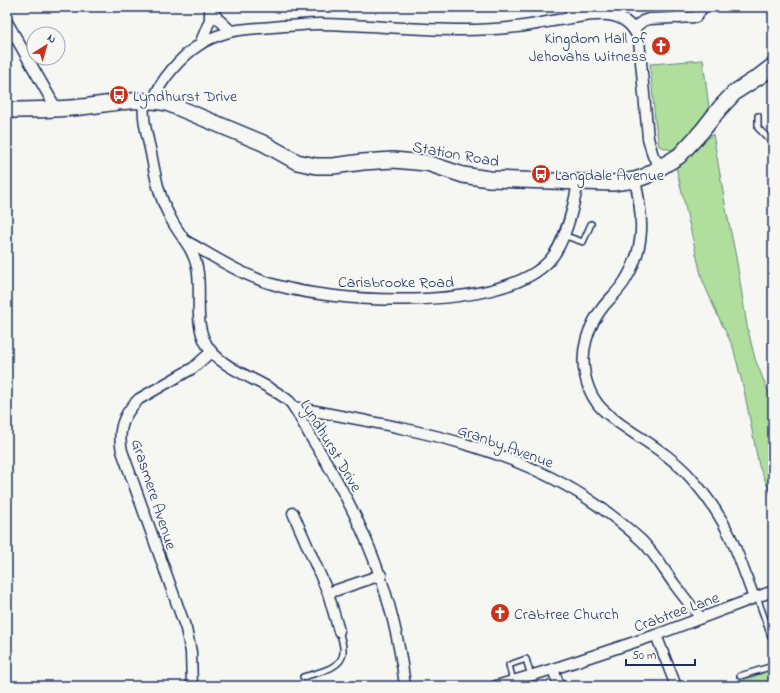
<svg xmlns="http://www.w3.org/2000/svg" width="780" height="693" viewBox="0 0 780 693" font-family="'Indie Flower',sans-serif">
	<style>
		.green { fill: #afde9d; stroke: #65867e }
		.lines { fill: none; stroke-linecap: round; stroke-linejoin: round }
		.service-casing { stroke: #1b2f5e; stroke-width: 8 }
		.minor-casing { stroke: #1b2f5e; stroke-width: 13 }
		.secondary-casing { stroke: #1b2f5e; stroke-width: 18 }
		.service { stroke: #f6f6f2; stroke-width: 5 }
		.minor { stroke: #f6f6f2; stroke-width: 10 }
		.secondary { stroke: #f6f6f2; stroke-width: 15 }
		.labels { text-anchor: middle; stroke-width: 4; stroke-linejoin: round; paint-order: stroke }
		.poi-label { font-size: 16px; fill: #1b2f5e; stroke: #f6f6f2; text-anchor: start }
		.street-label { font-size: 16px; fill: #1b2f5e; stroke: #f6f6f2 }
	</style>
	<rect width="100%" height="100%" fill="#f6f6f2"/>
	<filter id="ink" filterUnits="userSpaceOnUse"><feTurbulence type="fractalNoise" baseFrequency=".025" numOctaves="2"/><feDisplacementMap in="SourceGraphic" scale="8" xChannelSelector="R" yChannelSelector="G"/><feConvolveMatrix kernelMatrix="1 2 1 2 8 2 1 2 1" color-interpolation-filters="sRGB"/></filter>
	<g filter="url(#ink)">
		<g class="green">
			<path d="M 703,60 L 709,108 L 712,109 L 679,146 L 671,150 L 659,146 L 655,121 L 650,64 Z"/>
			<path d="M 713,134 L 726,209 L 736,257 L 747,326 L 755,359 L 773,403 L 773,499 L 759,466 L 744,390 L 733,347 L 717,314 L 702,279 L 676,167 Z"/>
			<path d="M 773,669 L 773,686 L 737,686 L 736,683 Z"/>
		</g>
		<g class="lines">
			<defs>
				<g id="service">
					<path d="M 758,116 L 758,128 L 773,143"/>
					<path d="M 563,235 L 583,242 L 591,224"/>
					<path d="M 757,597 L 773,642"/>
					<path d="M 740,676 L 773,666"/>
					<path d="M 303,677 C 315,673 342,669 343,653 C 344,645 341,638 339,631"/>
					<path d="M 513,681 L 509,665 L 526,659 L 531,676"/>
				</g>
				<g id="minor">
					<path d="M 570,7 L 573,17"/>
					<path d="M 211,9 L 218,19 L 231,31"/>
					<path d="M 679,18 L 680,7"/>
					<path d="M 7,22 L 57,110"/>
					<path d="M 633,29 L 643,21 L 649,19 L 696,17 L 703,7"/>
					<path d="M 200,44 L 210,20 L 210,7"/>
					<path d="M 144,100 C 142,118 147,135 151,153 C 155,175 159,197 170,217 C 178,234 193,247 197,267 C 203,295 191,327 211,351 C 229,373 268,382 290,402 C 298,411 307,432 314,442 C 363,520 394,594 405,686"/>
					<path d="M 154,100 C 159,81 182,56 199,45 C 207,39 219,35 229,32 C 243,28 268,28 283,26 C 295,26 307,24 319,24 C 391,25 466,37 537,24 C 550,21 564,19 578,17 C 604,13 628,11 639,40 L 648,138 L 653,156 L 661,167"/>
					<path d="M 635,180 C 643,216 646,246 626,279 C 620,290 610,298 603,307 C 588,326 580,351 585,375 C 587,385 591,395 597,403 C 602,411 612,417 619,423 C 644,441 671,455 691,478 C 706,495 720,515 730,536 C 739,555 746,577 754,598"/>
					<path d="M 186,241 C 213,256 240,274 269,283 C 332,304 501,313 549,261 C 565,244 574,205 578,182"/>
					<path d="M 294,407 C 400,428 507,442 597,505 C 613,516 628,528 642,541 C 655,554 664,570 675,585 C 683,596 692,607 701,618"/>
					<path d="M 293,513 L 328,593 L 339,631"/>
					<path d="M 328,593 L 381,575"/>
					<path d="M 656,635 L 676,686"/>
					<path d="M 553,669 L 559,686"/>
					<path d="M 192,686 L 191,652 L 186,629 L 122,451 C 117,430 124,413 139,399 L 193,368 L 211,352"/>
					<path d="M 496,686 L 553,669 L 656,635 L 773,591"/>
				</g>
				<path id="secondary" d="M 7,110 C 32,110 56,110 81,107 C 110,104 137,97 167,103 L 263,143 L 297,162 L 316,166 L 333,166 L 363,162 L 393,160 L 427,163 L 463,175 L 489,179 L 613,183 L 635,180 L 646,176 L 679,156 L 702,131 L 720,108 L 735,92 L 760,76 L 773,66"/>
			</defs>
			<use href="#service" class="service-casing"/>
			<use href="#minor" class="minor-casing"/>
			<use href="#secondary" class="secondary-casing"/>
			<use href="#service" class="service"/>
			<use href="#minor" class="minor"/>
			<use href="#secondary" class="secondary"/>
		</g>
	</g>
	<defs>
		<symbol id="church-disc" viewBox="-11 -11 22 22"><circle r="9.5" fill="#c8321e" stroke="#f6f6f2"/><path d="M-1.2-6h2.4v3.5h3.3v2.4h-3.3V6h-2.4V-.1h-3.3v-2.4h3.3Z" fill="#fff"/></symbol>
		<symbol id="bus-disc" viewBox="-11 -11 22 22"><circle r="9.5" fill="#c8321e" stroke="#f6f6f2"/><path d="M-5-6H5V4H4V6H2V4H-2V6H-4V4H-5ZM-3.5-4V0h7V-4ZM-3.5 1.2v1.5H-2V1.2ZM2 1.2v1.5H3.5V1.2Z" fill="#fff"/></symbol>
	</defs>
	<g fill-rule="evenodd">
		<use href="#church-disc" x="650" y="35" width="22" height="22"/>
		<use href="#bus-disc" x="108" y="84" width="22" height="22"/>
		<use href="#bus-disc" x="530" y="163" width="22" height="22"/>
		<use href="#church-disc" x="489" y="602" width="22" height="22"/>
	</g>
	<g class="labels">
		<g class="poi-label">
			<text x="647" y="43" text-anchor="end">Kingdom Hall of<tspan x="647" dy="18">Jehovahs Witness</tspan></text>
			<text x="133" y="101">Lyndhurst Drive</text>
			<text x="555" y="180">Langdale Avenue</text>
			<text x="514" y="619">Crabtree Church</text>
		</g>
		<g class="street-label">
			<text transform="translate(456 153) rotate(10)" y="6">Station Road</text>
			<text x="396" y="287">Carisbrooke Road</text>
			<text transform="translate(332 445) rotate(59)" y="6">Lyndhurst Drive</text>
			<text transform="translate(506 445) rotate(20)" y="6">Granby Avenue</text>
			<text transform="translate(155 494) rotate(72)" y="6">Grasmere Avenue</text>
			<text transform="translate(676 611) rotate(-20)" y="6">Crabtree Lane</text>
		</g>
	</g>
	<rect width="780" height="693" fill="none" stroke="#f6f6f2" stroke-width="24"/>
	<rect x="12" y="12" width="756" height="669" fill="none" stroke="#1b2f5e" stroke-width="1.5" filter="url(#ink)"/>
	<g transform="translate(46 46) rotate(37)"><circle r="19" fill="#f6f6f2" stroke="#9ea6b7"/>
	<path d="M0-3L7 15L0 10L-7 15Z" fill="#c8321e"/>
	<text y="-6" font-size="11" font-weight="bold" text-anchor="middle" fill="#1b2f5e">N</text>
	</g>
	<path d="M626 659v6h69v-6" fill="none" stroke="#1b2f5e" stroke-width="2"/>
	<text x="632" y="659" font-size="12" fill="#1b2f5e" stroke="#f6f6f2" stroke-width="3" paint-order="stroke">50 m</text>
</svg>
